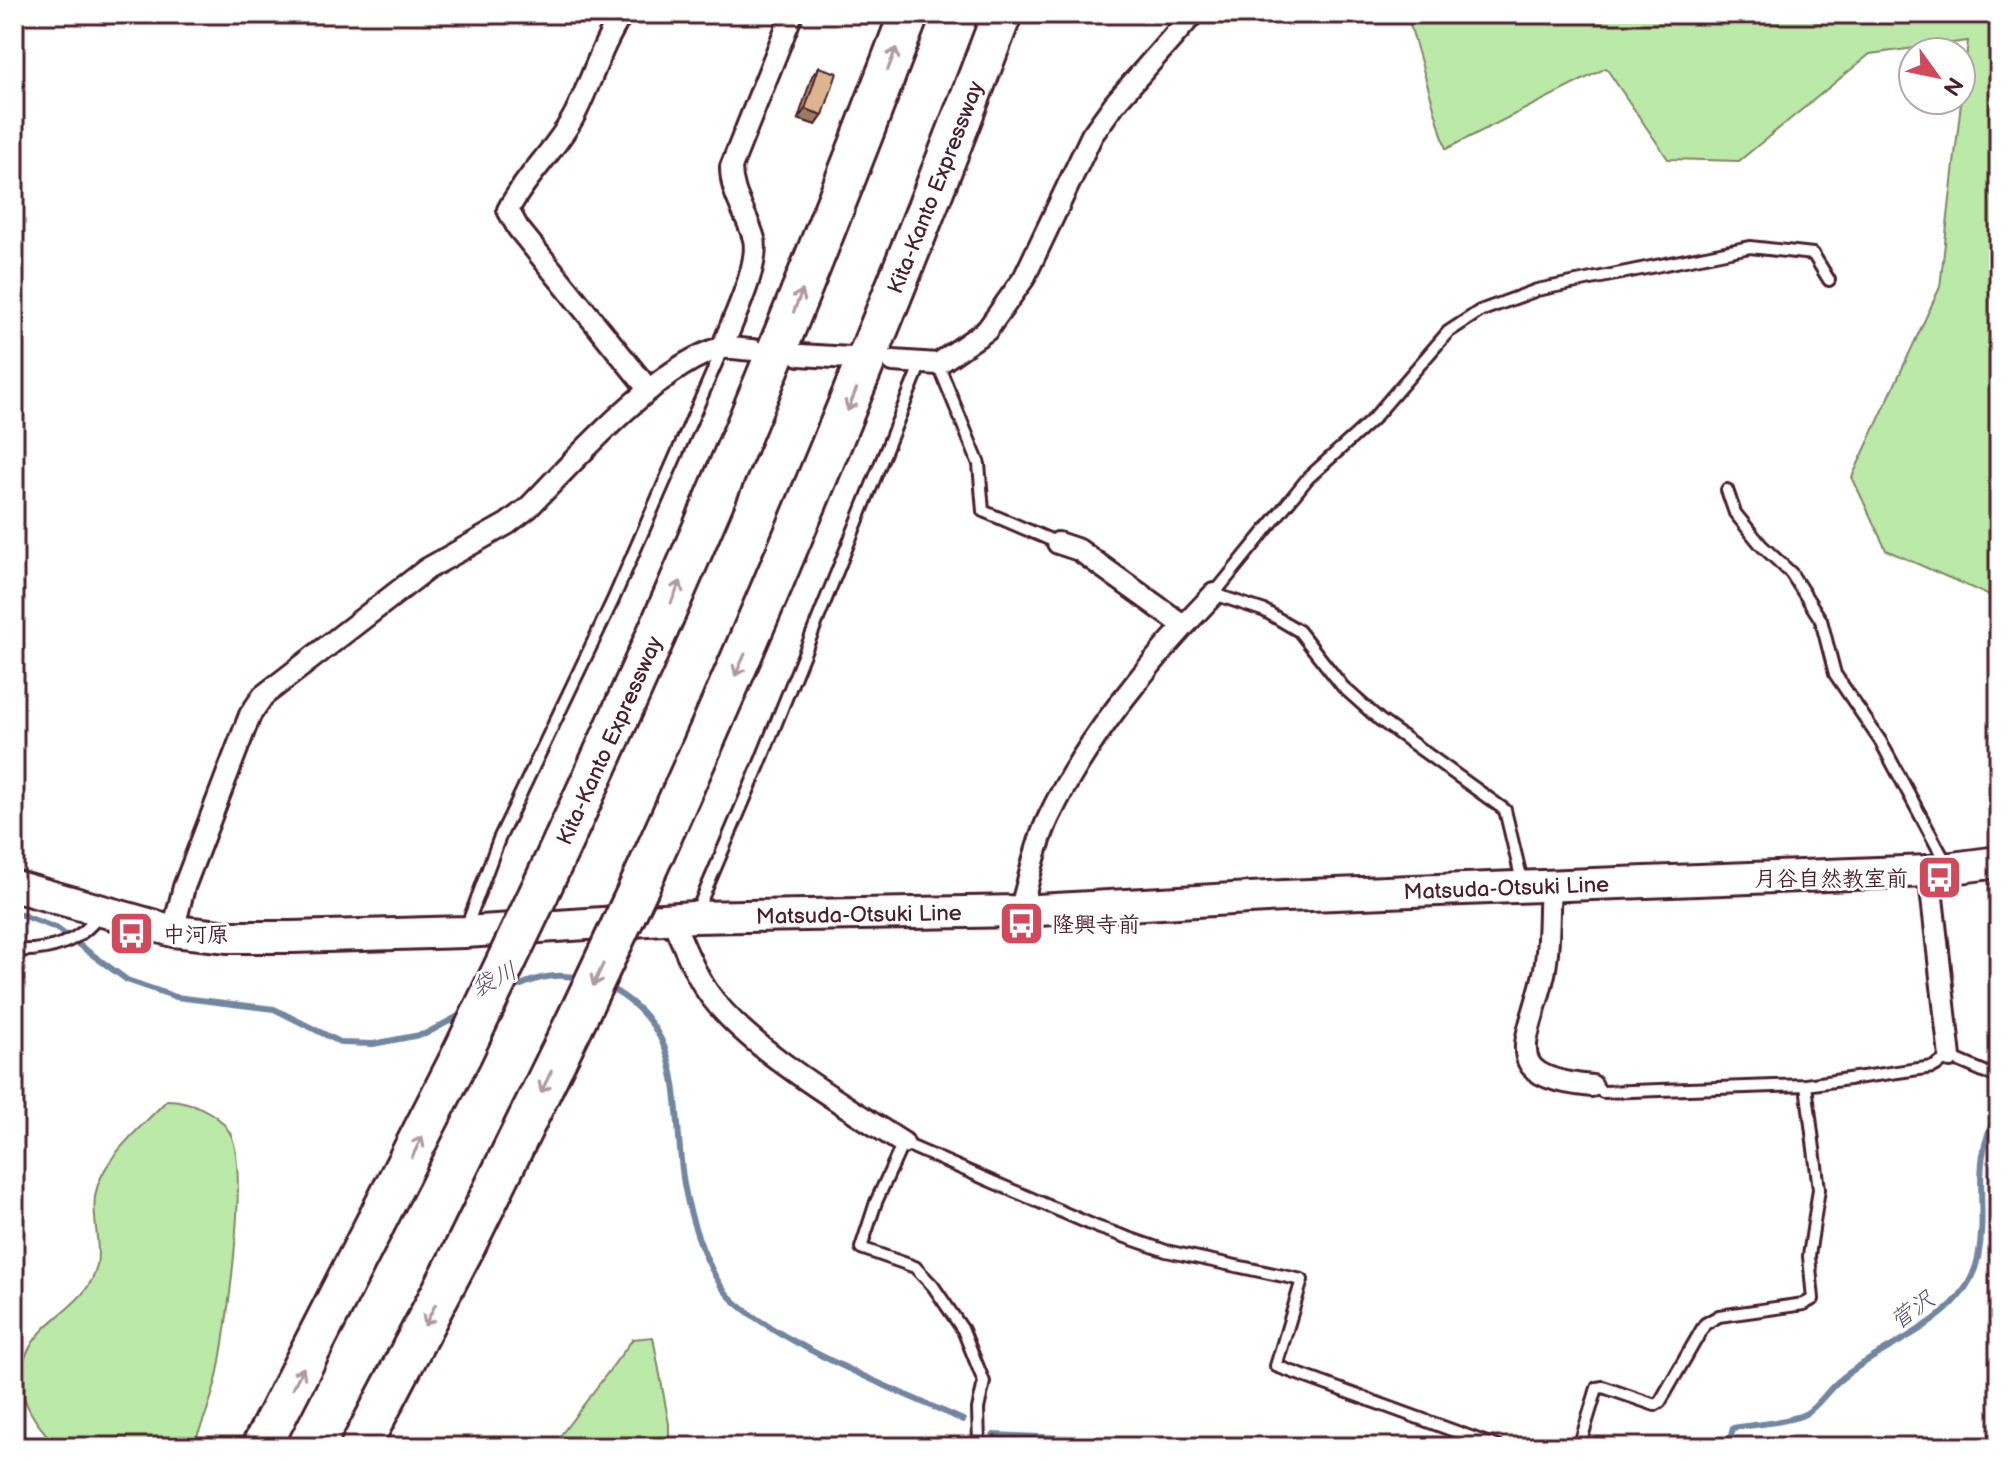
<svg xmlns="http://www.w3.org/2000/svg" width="2013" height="1461" viewBox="0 0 2013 1461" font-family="'Balsamiq Sans','Klee One',sans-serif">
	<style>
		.green { fill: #bbe9a7; stroke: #828469; stroke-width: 2 }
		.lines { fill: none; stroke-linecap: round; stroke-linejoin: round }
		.stream { stroke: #7386a1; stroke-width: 6 }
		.service-casing { stroke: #4a1f2b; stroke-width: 16 }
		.minor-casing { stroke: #4a1f2b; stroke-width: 26 }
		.secondary-casing { stroke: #4a1f2b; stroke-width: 36 }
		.motorway-casing { stroke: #4a1f2b; stroke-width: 44 }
		.service { stroke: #fff; stroke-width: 10 }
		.minor { stroke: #fff; stroke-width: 20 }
		.secondary { stroke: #fff; stroke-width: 30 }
		.motorway { stroke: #fff; stroke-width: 38 }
		.motorway-bridge-casing { stroke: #4a1f2b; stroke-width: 44; stroke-linecap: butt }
		.motorway-bridge { stroke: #fff; stroke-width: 38 }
		.wall { fill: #bd9b79; stroke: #4a1f2b; stroke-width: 2 }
		.shaded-wall { fill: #9a7e63; stroke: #4a1f2b; stroke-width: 2 }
		.building { fill: #dcb48d; stroke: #4a1f2b; stroke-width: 2 }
		.oneway { stroke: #ae9aa0 }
		.labels { text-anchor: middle; stroke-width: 6; stroke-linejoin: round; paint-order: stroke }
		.street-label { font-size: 22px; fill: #4a1f2b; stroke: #fff }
		.poi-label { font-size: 22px; font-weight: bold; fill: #4a1f2b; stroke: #fff; text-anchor: start }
		.water-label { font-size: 24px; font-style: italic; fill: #5f5266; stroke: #fff }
	</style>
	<rect width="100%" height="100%" fill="#fff"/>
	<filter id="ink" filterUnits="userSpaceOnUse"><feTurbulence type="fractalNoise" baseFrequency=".0125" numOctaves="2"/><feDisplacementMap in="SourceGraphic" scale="16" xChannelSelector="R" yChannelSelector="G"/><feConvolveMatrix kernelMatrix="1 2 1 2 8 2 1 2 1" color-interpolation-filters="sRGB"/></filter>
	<g filter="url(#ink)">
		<g class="green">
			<path d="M 1407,14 L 1999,14 L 1999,600 L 1886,550 L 1852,477 L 1940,287 L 1968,41 L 1870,54 L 1739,161 L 1668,159 L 1606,68 L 1446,149 Z"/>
			<path d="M 167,1100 C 188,1100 219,1112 230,1133 C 250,1168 226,1334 217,1377 C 211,1402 203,1424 192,1447 L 58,1447 C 23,1412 3,1373 43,1330 C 62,1310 91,1296 97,1265 C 101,1244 92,1219 95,1197 C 100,1159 142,1127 167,1100 Z"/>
			<path d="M 653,1337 L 669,1424 L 669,1447 L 552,1447 L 633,1339 Z"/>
		</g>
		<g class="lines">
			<g class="stream">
				<path d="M 14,912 L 56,928 L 127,980 L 176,997 L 274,1009 L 342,1043 L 373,1044 L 425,1034 L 466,1012"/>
				<path d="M 608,987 C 690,1030 671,1106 684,1184 C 690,1218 703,1257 721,1286 C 751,1333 908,1395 963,1420"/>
				<path d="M 508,991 C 532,979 555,971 581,979"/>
				<path d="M 994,1435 L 1128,1441 L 1151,1447"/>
				<path d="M 1728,1447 L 1733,1428 C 1752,1425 1790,1422 1805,1414 C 1818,1407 1828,1389 1840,1380 C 1884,1342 1964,1323 1978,1258 C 1989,1203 1968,1163 1999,1110"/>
			</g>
			<defs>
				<g id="service">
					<path d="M 938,364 L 979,464 L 983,511 L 1058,543"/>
					<path d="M 1727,490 L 1735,513 L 1761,545 L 1791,573 L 1821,620 L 1835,674 L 1881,742 L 1946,863"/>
					<path d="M 1523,885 L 1505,810 L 1380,720 L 1343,687 L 1299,631 L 1265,611 L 1214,594 L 1308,478 L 1372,420 L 1448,332 L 1480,311 L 1537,290 L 1750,247 L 1813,254 L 1829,280"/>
					<path d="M 696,913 L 760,763 L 921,363"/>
					<path d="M 466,928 L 499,839 L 613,600 L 722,350"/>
					<path d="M 14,950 C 47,952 80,943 100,914"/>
					<path d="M 1592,1086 L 1603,1092 L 1806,1085 L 1933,1067 L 1950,1057 L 1999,1078"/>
					<path d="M 991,1447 L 979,1443 L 978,1409 L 984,1382 L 963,1330 L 933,1286 L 915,1267 L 861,1248 L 876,1202 L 903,1143 L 1097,1227 L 1166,1251 L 1302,1280 L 1276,1366 L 1498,1447"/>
					<path d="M 1579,1447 L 1597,1388 L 1603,1387 L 1655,1405 L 1660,1402 L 1705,1324 L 1719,1316 L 1804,1304 L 1813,1299 L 1809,1256 L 1819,1189 L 1806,1085"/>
				</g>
				<g id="minor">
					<path d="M 622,14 C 601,46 592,80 575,114 C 557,149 526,175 508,210 L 518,228 L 649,390"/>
					<path d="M 722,348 C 732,321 760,266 754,239 C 747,213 731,195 731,167 L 792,14"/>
					<path d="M 800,355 L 850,358"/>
					<path d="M 893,361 L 938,364 L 987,330 L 1024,278 L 1092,135 L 1115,103 L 1193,14"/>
					<path d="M 1058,543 L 1079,550 L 1183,625"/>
					<path d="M 1929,871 L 1950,1057"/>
					<path d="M 1550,886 C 1548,914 1550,946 1544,974 C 1529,1042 1495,1077 1592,1086"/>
					<path d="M 1020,911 C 1029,881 1035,846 1049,817 C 1086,739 1154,656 1214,594"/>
					<path d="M 672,919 C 683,943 692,969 707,991 C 745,1047 846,1106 903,1143"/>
					<path d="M 173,931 L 184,887 L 250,715 L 263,696 L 427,569 L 507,524 L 528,508 C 571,464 663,360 722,348 C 731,347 744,350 753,350"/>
				</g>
				<g id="secondary">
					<path id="s1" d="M 14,886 L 173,931 L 229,937 L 292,937 L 465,932 L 694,917 L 1020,911 L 1284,896 L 1929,871 L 1999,862"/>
				</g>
				<g id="motorway">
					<path id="s2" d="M 639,887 C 770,600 890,309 1002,14"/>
					<path id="s3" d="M 539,893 C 674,605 797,312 909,14"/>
					<path d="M 261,1447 L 462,1054"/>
					<path d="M 360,1447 L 466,1245 L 580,1012"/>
				</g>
			</defs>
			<use href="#service" class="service-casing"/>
			<use href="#minor" class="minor-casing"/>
			<use href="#secondary" class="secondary-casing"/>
			<use href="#motorway" class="motorway-casing"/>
			<use href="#service" class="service"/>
			<use href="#minor" class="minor"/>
			<use href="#secondary" class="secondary"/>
			<use href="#motorway" class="motorway"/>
			<defs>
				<g id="motorway-bridge">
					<path d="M 580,1012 L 639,887"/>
					<path d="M 462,1054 L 539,893"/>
				</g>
			</defs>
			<use href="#motorway-bridge" class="motorway-bridge-casing"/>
			<use href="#motorway-bridge" class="motorway-bridge"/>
		</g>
		<path class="wall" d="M 819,67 L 823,115 L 816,125 L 798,119 L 812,76 Z"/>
		<path class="shaded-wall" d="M 805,109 L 823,115 L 816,125 L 798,119 Z"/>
		<path class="building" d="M 819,67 L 837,73 L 823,115 L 805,109 Z"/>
		<defs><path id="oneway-shaft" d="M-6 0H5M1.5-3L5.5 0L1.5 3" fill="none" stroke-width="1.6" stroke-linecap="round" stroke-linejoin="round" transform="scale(2)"/></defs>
		<g class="oneway">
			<use href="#oneway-shaft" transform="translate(892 59) rotate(-69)"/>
			<use href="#oneway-shaft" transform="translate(798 301) rotate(-68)"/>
			<use href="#oneway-shaft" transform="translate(852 400) rotate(112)"/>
			<use href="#oneway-shaft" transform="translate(676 592) rotate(-66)"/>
			<use href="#oneway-shaft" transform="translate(740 665) rotate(114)"/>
			<use href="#oneway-shaft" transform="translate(598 975) rotate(115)"/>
			<use href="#oneway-shaft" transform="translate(546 1082) rotate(116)"/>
			<use href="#oneway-shaft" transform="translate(417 1147) rotate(-64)"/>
			<use href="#oneway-shaft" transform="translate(430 1315) rotate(117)"/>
			<use href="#oneway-shaft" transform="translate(298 1378) rotate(-62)"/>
		</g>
	</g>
	<defs>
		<symbol id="bus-square" viewBox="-11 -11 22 22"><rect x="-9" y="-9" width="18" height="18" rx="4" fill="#d1495b" stroke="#fff"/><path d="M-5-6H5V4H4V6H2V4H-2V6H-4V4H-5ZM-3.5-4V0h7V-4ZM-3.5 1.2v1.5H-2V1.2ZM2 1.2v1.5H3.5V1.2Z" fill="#fff"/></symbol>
	</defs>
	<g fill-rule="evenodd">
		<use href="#bus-square" x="1914" y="852" width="51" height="51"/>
		<use href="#bus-square" x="996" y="898" width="51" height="51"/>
		<use href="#bus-square" x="106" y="908" width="51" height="51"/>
	</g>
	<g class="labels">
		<g class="street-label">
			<text dy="8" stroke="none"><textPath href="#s2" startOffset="760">Kita-Kanto Expressway</textPath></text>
			<text dy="8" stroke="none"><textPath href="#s3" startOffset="168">Kita-Kanto Expressway</textPath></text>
			<text dy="8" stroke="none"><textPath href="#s1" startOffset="1500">Matsuda-Otsuki Line</textPath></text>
			<text dy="8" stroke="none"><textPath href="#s1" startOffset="852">Matsuda-Otsuki Line</textPath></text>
		</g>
		<g class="poi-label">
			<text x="1908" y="886" text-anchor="end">月谷自然教室前</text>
			<text x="1052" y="932">隆興寺前</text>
			<text x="163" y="942">中河原</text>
		</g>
		<g class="water-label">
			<text transform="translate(494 979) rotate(-26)" y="8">袋川</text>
			<text transform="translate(1912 1310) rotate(-35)" y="8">菅沢</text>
		</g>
	</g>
	<rect width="2013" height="1461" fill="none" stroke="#fff" stroke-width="48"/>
	<rect x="24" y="24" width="1965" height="1413" fill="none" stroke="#4a1f2b" stroke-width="3" filter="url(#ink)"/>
	<g transform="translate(1937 76) rotate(123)"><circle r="38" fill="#ffffff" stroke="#b7a5aa" stroke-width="2"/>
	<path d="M0-6L14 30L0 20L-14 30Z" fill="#d1495b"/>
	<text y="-12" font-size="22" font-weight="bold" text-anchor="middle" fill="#4a1f2b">N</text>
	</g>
</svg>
